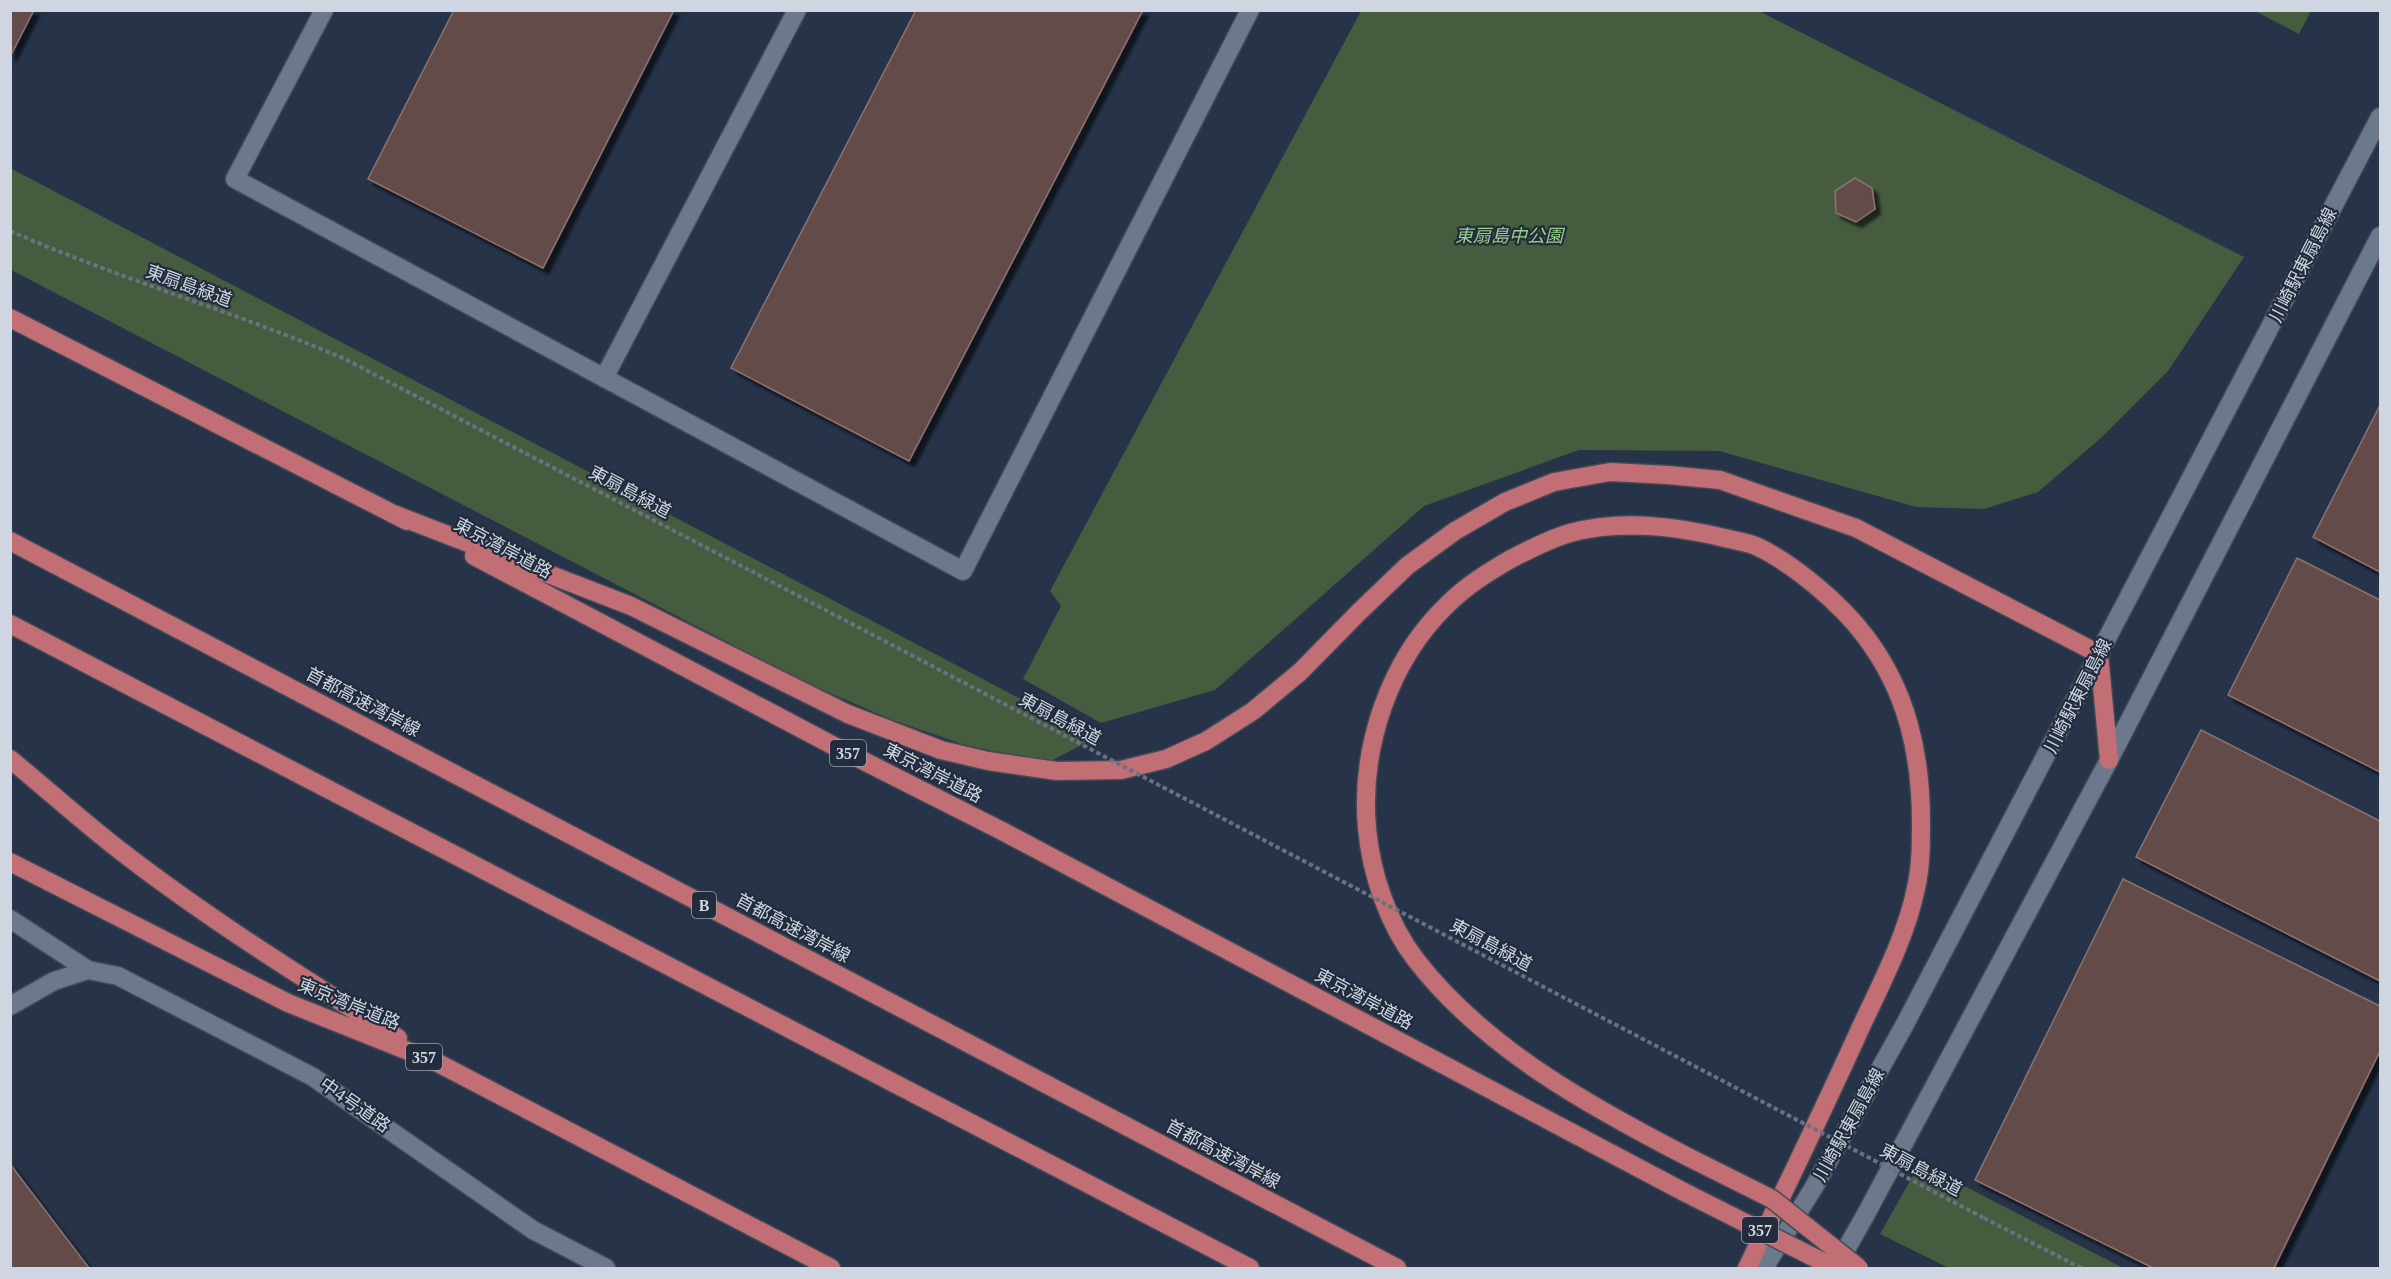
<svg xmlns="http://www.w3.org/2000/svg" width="2391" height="1279" viewBox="0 0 2391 1279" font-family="'Times New Roman','Noto Sans JP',serif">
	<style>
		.built { fill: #263349 }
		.green { fill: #455d3e }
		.building { fill: #644c49; stroke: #8c726f; stroke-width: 1.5; filter: url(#shadow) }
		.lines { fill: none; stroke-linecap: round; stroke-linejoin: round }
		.minor-casing { stroke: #424a58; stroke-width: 21 }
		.highway-casing { stroke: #424a58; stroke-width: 21 }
		.path { stroke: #697280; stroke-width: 4; stroke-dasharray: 4.5 3; stroke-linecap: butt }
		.minor { stroke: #6c788c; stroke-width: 18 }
		.highway { stroke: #c16f74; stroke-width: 18 }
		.highway-bridge-casing { stroke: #424a58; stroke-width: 21; stroke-linecap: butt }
		.path-bridge { stroke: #697280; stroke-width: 4; stroke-dasharray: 4.5 3; stroke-linecap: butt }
		.highway-bridge { stroke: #c16f74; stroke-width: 18 }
		.labels { text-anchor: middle; stroke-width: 4.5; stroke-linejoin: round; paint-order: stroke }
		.shield { fill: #222c3c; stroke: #9ba3b0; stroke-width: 1.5 }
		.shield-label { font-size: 16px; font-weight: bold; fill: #cfd6e1 }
		.park-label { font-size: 18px; font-style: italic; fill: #99d188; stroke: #222c3c }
		.street-label { font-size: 18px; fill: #cfd6e1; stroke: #222c3c }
	</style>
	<defs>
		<filter id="shadow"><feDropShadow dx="5.5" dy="5.5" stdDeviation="1.5" flood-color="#0009"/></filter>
	</defs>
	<rect width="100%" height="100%" fill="#222c3c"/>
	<path class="built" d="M 10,11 L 2380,11 L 2380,1268 L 11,1268 Z"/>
	<g class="green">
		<path d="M 1361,11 L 1759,11 L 2244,257 L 2168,371 L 2102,437 L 2038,492 L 1984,509 L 1916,507 L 1719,451 L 1579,450 L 1424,506 L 1215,690 L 1101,723 L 1023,679 L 1061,606 L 1050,591 Z"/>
		<path d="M 2255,11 L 2311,10 L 2311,11 L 2299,34 Z"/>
		<path d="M 10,168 L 1095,738 L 1049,762 L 968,746 L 892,720 L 798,679 L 11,270 Z"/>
		<path d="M 1920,1163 L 2123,1268 L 1949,1268 L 1880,1234 Z"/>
	</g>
	<g class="building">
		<path d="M 10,10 L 34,10 L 10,57 Z"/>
		<path d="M 454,10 L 674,10 L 543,268 L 368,179 Z"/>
		<path d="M 916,10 L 1143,10 L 909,461 L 731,368 Z"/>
		<path d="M 1855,178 L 1872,188 L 1875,209 L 1856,222 L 1836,213 L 1835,191 Z"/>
		<path d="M 2380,405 L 2380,572 L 2313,537 Z"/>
		<path d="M 2297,558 L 2380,600 L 2380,772 L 2228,695 Z"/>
		<path d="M 2201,730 L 2380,821 L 2380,981 L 2136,857 Z"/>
		<path d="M 2123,879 L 2380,1006 L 2380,1051 L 2274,1268 L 2153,1268 L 1975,1180 Z"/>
		<path d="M 10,1164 L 89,1268 L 10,1268 Z"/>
	</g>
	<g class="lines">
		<defs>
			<g id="minor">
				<path d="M 324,10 L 235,179 L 963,571 L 1250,10"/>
				<path d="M 604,378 L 797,10"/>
				<path d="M 10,919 L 88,970"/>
				<path d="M 10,1006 L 54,981 L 88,970 L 118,976 L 313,1077 L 533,1230 L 606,1268"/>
				<path d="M 1836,1267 L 1866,1214 L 2109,760 L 2380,236"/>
				<path d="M 1764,1268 L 1814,1187 L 1904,1026 L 2380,117"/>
			</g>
			<g id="highway">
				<path d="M 10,318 L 407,521"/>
				<path d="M 396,515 L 631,606 L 848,714 L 941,750 L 988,761 L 1057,771 L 1121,770 L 1166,759 L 1206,741 L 1253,711 L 1300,672 L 1359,612 L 1407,566 L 1455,531 L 1505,502 L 1554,482 L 1610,472 L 1668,475 L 1720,480 L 1856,528 L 2099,654 L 2109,760"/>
				<path d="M 10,541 L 1397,1268"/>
				<path d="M 474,556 L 834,746 L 1002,831 L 1684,1192"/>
				<path d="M 10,624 L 1250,1268"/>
				<path d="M 10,759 C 48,790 84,823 122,852 C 210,920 305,979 398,1038"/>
				<path d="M 10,862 L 288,1003 L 438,1063 L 831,1268"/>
				<path d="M 1690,1158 C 1591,1107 1485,1049 1416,960 C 1388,924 1371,873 1367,828 C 1360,748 1389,660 1448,604 C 1466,586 1487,573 1509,560 C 1528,550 1549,539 1570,533 C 1622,519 1677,526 1729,539 C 1738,541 1748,543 1756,546 C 1793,563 1841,604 1865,636 C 1907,691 1921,754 1921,822 C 1921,844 1921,867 1916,888 C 1906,937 1881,984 1860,1029 C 1824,1109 1785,1189 1747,1268"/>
			</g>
		</defs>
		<use href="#minor" class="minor-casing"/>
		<use href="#highway" class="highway-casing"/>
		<g class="path">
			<path d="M 10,231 C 120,279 235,312 345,359 L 751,571"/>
			<path d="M 1984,1218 L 2081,1268"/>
		</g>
		<use href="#minor" class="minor"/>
		<use href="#highway" class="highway"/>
		<defs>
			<g id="highway-bridge">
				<path d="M 1690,1158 L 1772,1199 L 1859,1268"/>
				<path d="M 1684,1192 L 1835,1268"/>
			</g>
		</defs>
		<use href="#highway-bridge" class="highway-bridge-casing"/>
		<path class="path-bridge" d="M 751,571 L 1984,1218"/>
		<use href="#highway-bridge" class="highway-bridge"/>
	</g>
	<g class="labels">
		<g class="shield">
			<rect x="830" y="740" width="36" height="26" rx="4.5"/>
			<rect x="692" y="892" width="24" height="26" rx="4.5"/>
			<rect x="406" y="1044" width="36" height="26" rx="4.5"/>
			<rect x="1742" y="1217" width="36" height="26" rx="4.5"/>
		</g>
		<g class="shield-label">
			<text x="848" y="759">357</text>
			<text x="704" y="911">B</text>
			<text x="424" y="1063">357</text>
			<text x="1760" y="1236">357</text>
		</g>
		<g class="park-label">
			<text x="1509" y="242">東扇島中公園</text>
		</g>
		<g class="street-label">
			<text transform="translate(2303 265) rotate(-63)" y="6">川崎駅東扇島線</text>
			<text transform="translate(189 286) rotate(20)" y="6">東扇島緑道</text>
			<text transform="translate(630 492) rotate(28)" y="6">東扇島緑道</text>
			<text transform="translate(503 548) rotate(28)" y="6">東京湾岸道路</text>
			<text transform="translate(2078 696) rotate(-63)" y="6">川崎駅東扇島線</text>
			<text transform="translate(363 702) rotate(28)" y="6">首都高速湾岸線</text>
			<text transform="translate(1060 719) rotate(28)" y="6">東扇島緑道</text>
			<text transform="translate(933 773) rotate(27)" y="6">東京湾岸道路</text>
			<text transform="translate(793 928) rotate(28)" y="6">首都高速湾岸線</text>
			<text transform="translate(1491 945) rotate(28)" y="6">東扇島緑道</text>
			<text transform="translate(1364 999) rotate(28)" y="6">東京湾岸道路</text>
			<text transform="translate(349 1004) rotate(22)" y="6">東京湾岸道路</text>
			<text transform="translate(355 1105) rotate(35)" y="6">中4号道路</text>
			<text transform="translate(1849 1125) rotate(-61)" y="6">川崎駅東扇島線</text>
			<text transform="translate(1223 1154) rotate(28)" y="6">首都高速湾岸線</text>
			<text transform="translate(1921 1170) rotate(28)" y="6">東扇島緑道</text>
		</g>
	</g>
	<rect width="2391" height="1279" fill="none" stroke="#cfd6e1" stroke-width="24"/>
</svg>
